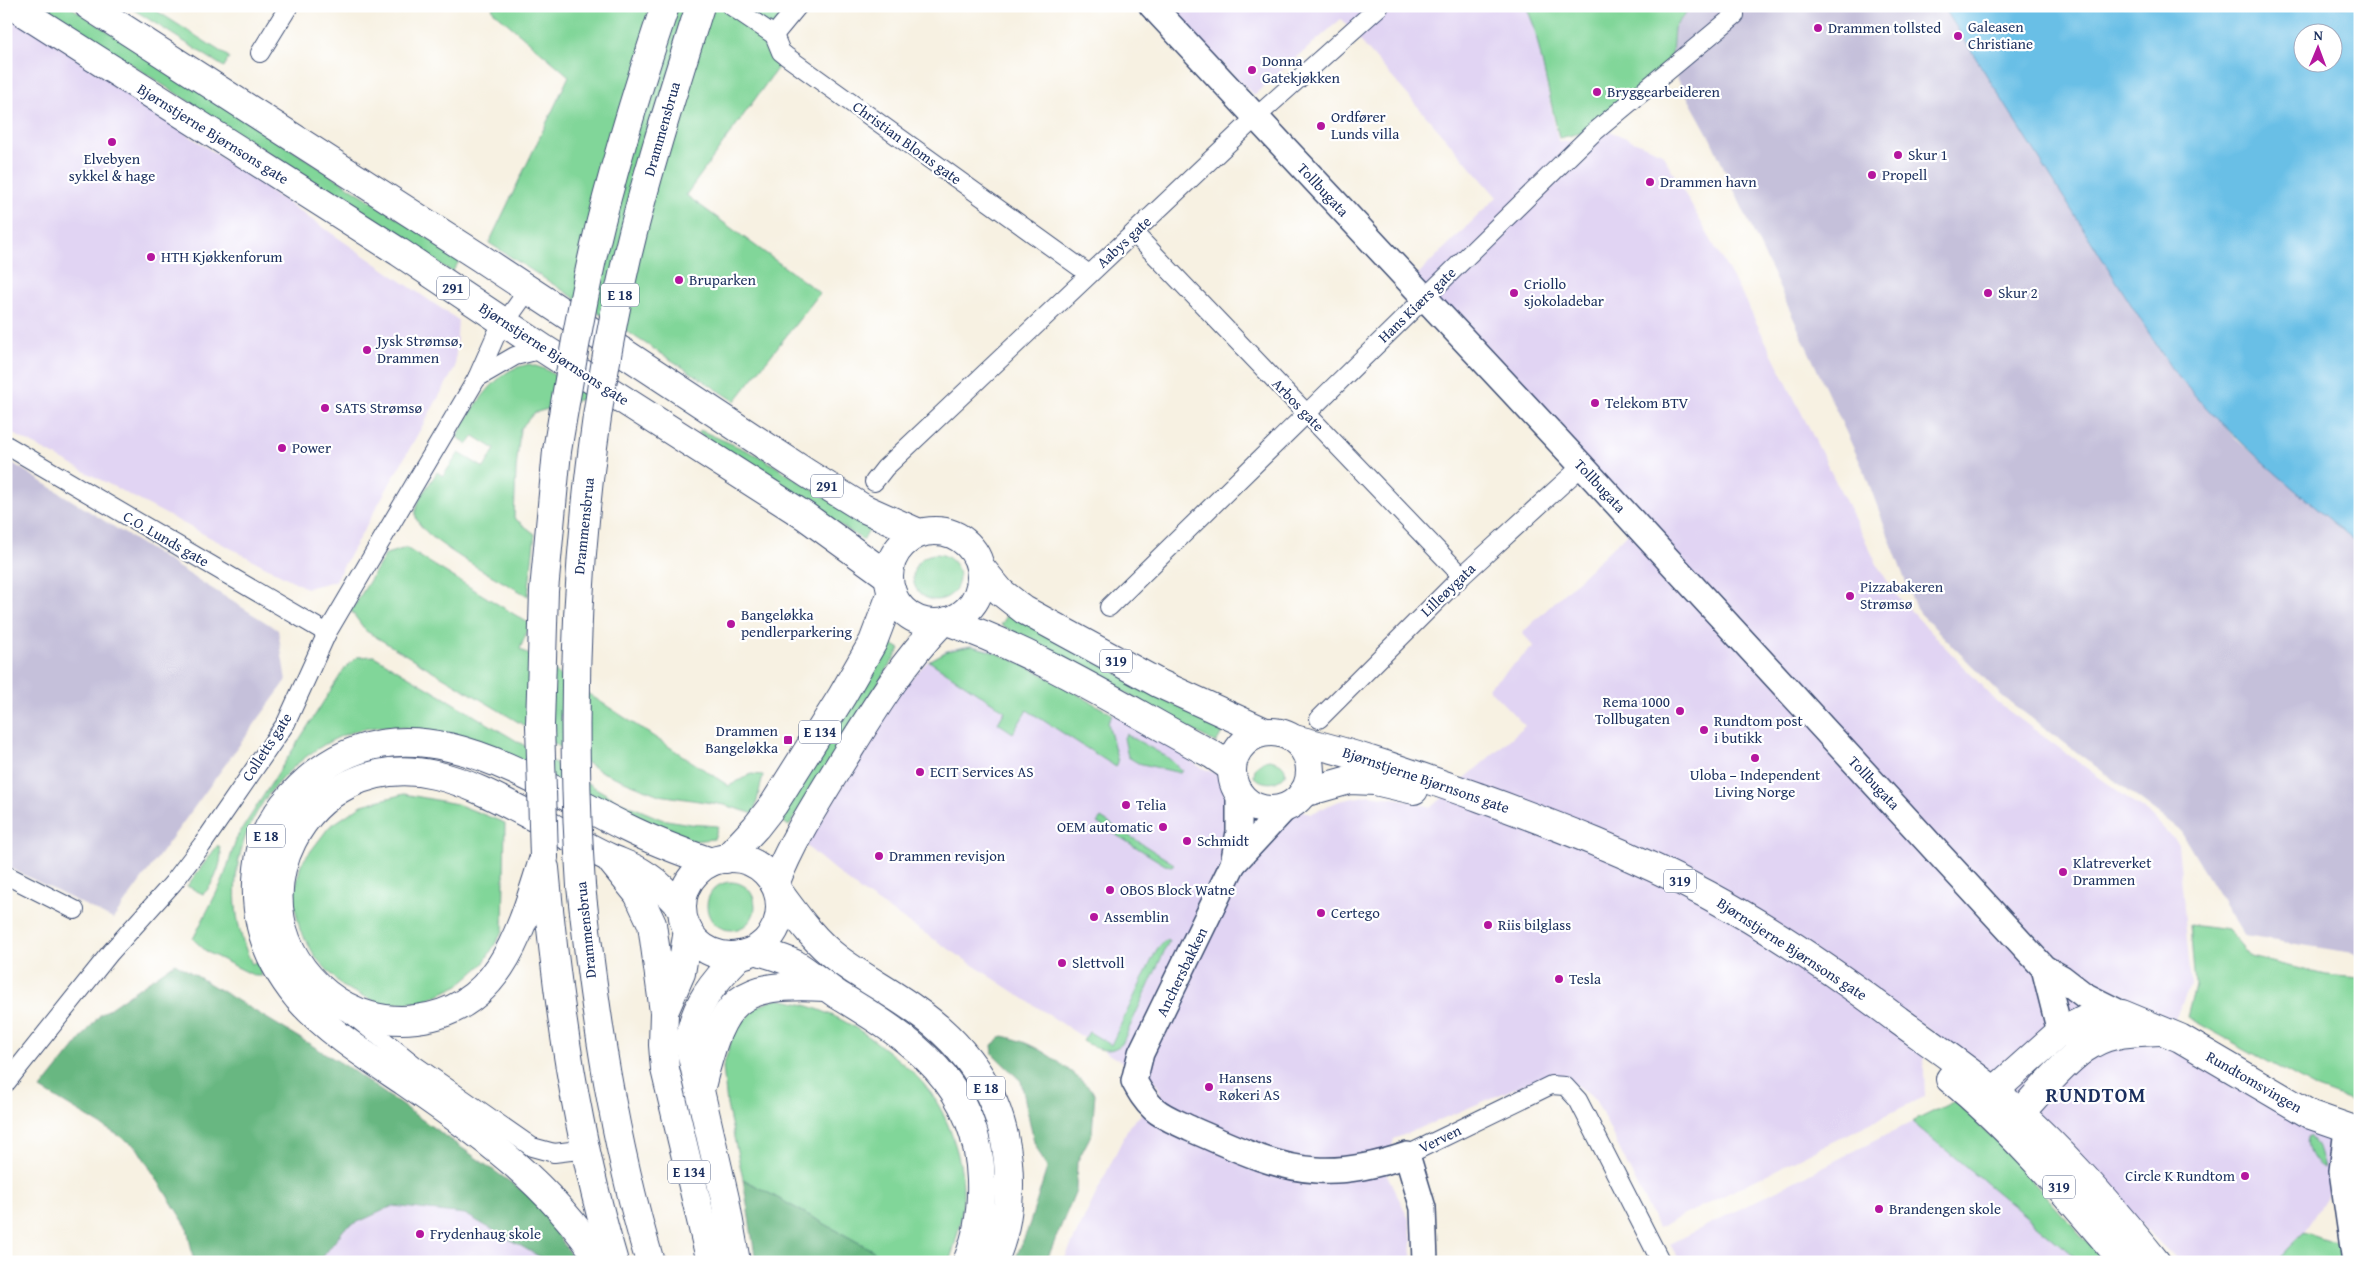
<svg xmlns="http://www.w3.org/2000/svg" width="2366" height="1268" viewBox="0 0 2366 1268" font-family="'Gentium Book Plus',serif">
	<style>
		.built { fill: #e1d4f3 }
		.industrial { fill: #c5c0da }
		.green { fill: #81d699; stroke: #4e827c }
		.forest { fill: #68b781; stroke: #427370 }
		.water { fill: #69bfe6; stroke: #4277a2; fill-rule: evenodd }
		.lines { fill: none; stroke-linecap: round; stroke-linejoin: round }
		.street-casing { stroke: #3c4c72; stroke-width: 20 }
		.secondary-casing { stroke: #3c4c72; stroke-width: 28 }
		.primary-casing { stroke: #3c4c72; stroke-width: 30 }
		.highway-casing { stroke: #3c4c72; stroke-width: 30 }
		.street { stroke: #fff; stroke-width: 18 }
		.secondary { stroke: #fff; stroke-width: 25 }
		.primary { stroke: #fff; stroke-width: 28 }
		.highway { stroke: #fff; stroke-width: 28 }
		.highway-bridge-casing { stroke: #3c4c72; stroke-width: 30; stroke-linecap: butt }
		.highway-bridge { stroke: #fff; stroke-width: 28 }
		.poi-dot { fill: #b5179e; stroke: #fff; stroke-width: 2 }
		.labels { text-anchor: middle; stroke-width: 4.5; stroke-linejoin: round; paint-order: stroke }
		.shield { fill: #fff; stroke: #5f6d8e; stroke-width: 1 }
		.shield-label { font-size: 14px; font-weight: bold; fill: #1b2f5e }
		.poi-label { font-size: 15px; fill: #1b2f5e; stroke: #fff; text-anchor: start }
		.street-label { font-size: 15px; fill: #1b2f5e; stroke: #fff }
		.district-label { font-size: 20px; font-weight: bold; letter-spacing: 1px; fill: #1b2f5e; stroke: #fff }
	</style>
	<rect width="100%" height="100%" fill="#fff"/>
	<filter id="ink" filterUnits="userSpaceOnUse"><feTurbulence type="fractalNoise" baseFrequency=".02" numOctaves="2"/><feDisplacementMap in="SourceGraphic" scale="10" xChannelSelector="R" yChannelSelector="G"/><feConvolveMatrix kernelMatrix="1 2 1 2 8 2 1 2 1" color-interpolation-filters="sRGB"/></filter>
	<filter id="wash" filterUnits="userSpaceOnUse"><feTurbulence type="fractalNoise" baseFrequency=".0096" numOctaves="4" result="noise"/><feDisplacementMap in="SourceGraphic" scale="20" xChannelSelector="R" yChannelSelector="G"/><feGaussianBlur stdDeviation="1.12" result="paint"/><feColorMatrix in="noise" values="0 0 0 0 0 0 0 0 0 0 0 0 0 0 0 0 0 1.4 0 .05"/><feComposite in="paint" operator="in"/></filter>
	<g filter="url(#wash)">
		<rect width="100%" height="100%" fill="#f7f1e2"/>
		<g class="built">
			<path d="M 1161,6 L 1526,6 L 1534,26 L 1558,141 L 1591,143 L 1600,127 L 1662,153 L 1746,302 L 1879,568 L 1897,596 L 1998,703 L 2152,816 L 2178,844 L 2191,984 L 2168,1033 L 2360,1132 L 2360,1207 L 2342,1172 L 2304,1232 L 2276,1262 L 2179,1262 L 2064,1147 L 1922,1023 L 1925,1096 L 1658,1228 L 1595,1099 L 1569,1080 L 1550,1077 L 1537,1079 L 1394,1139 L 1385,1171 L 1409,1219 L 1412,1242 L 1411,1262 L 1063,1262 L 1129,1126 L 1161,1096 L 1157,1083 L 1110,1055 L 859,890 L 806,846 L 902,688 L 928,661 L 947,650 L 971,645 L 990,649 L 1152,734 L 1200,767 L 1310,814 L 1339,801 L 1369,795 L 1401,799 L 1432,807 L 1525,726 L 1488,688 L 1534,646 L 1522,633 L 1636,525 L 1415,277 L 1497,197 L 1341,19 L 1254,95 Z"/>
			<path d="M 6,10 L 458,320 L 455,368 L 335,581 L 306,588 L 6,430 Z"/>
			<path d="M 1912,1122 L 2081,1262 L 1680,1262 L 1670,1244 Z"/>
			<path d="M 393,1206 L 465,1214 L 549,1262 L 319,1262 L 345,1228 Z"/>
		</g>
		<g class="industrial">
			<path d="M 1691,6 L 1943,6 L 2171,368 L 2237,440 L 2360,545 L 2360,954 L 2244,936 L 2179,829 L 2002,696 L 1916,609 L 1864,471 L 1709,136 L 1671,67 L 1674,28 Z"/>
			<path d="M 6,459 L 278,630 L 286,681 L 113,919 L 6,866 Z"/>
		</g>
		<g class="green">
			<path d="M 41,6 L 69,6 L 461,259 L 452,272 Z"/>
			<path d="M 128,6 L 149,6 L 229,57 L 224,67 Z"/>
			<path d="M 492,6 L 798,6 L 774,35 L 786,56 L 686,195 L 820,293 L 735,401 L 489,243 L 569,76 L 493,11 Z"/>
			<path d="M 1526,6 L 1691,6 L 1674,28 L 1671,67 L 1590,131 L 1559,138 L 1534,26 Z"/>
			<path d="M 529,364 L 545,369 L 589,397 L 534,413 L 520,429 L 516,470 L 514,518 L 535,534 L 528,596 C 506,583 421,540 416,517 C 413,503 430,484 437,472 L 443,476 L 459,453 L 484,468 L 495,449 L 474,436 L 468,444 L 457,437 C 467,416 490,381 511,370 C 516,367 523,366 529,364 Z"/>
			<path d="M 700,430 L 759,456 L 871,526 L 863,540 L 698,433 Z"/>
			<path d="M 406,548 L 530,624 L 520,649 L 729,786 L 751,774 L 763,775 L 754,814 L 725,805 L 659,795 L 602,772 L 366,631 L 351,611 L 386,554 Z"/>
			<circle cx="936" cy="577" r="23"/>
			<path d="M 1009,613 L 1169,702 L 1224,729 L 1216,743 L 1001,625 Z"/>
			<path d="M 887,641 L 900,649 L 789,826 L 777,818 Z"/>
			<path d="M 971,646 C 1017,655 1070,691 1112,714 L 1108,723 L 1118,762 L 1116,767 L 1027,710 L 1013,733 L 998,723 L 1005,711 L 929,661 L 947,651 Z"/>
			<path d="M 374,656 L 616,800 L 661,819 L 690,824 L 718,826 L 714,839 L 692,841 L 671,838 L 442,734 C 417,729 395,724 370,728 C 342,732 317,747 296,765 C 238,815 218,893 252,964 L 257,961 L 262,976 L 255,976 L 207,952 L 193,939 L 223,880 L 237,837 L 345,668 L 357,657 Z"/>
			<path d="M 1126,734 L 1167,757 L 1183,771 L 1180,773 L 1138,763 L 1128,757 L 1124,738 Z"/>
			<path d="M 1269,760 C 1278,761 1287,765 1285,775 C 1277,785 1264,785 1254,777 L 1255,767 L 1263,761 Z"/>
			<path d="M 404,794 L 457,804 L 505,823 L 503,931 L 483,964 L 459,985 L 423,1002 L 381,1004 L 343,987 L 316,958 L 300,930 L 293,899 L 301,864 L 329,827 L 362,805 Z"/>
			<path d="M 1101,818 L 1174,864 L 1172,866 L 1165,865 L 1097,823 Z"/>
			<path d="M 218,845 C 227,855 213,887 203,894 L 187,886 Z"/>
			<circle cx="731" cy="906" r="24"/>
			<path d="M 2190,925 L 2228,930 L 2251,957 L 2325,975 L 2360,978 L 2360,1104 L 2314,1087 L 2187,1017 L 2195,986 Z"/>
			<path d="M 1165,940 L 1169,941 L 1122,1044 C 1108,1055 1097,1049 1083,1041 L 1089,1032 L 1111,1045 L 1157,949 Z"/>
			<path d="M 777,999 C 819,1005 853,1023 885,1049 C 900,1061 915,1073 927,1088 C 948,1114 965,1164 963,1199 C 962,1218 956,1243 949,1262 L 887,1262 L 872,1250 L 743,1179 L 727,1105 L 723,1067 L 734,1032 L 756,1007 Z"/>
			<path d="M 1955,1101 L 2001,1146 L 2105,1262 L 2081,1262 L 1912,1122 Z"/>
			<path d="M 2310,1134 L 2318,1148 L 2324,1168 C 2313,1164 2302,1144 2310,1134 Z"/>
			<path d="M 2304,1232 L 2340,1244 L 2342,1262 L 2276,1262 Z"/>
		</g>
		<g class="forest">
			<path d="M 175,963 L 346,1066 L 537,1201 L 575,1262 L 549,1262 L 465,1214 L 393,1206 L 345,1228 L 319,1262 L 194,1262 L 187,1227 L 136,1146 L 41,1089 L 100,1015 Z"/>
			<path d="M 1003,1036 C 1039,1043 1069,1069 1095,1093 L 1092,1133 L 1077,1162 L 1076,1190 L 1046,1262 L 1014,1262 L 1028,1229 L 1047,1168 L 1034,1142 L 1021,1081 L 993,1054 L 992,1045 Z"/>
			<path d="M 743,1179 L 872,1250 L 887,1262 L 756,1262 Z"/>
		</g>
		<path class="water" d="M 1943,6 L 2360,6 L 2360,545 C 2294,489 2226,435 2171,368 ZM 2304,32 L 2334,32 L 2334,62 L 2304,62 Z"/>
	</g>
	<g filter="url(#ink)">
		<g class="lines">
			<defs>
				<g id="street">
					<path d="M 731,6 L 774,35 L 781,52 L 786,56 L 1089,274"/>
					<path d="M 774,35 L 798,6"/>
					<path d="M 260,53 L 289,6"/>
					<path d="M 1134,233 L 1462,576"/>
					<path d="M 477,378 L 515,356 L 544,349"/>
					<path d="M 6,445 L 327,633"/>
					<path d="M 874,482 L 885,468 L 1255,118 L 1380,6"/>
					<path d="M 1109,607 L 1592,134 L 1735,15 L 1735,6"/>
					<path d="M 1319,719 L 1462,576 L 1582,466"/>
					<path d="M 6,875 L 75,910"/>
					<path d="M 352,1015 L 416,1066 L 532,1147 L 554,1153 L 587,1149"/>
					<path d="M 6,1083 L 110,953 L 173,883 L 202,845 L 286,723 L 327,633 L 477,378 L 496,335 L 528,290"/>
					<path d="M 1407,1155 L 1551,1085 L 1565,1086 L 1578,1100 L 1661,1262"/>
				</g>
				<g id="secondary">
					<path d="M 1152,6 L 1582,466 L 2044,968 L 2062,978 L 2084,995 L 2122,1014"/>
					<path d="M 1239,792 L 1239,832 L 1233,864 L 1141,1053 L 1134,1081 C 1140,1092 1145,1101 1154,1109 C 1164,1118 1179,1123 1191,1129 C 1230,1146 1274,1168 1317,1170 C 1348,1172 1377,1165 1407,1155 L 1423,1208 L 1425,1262"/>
					<path d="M 1233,864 L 1287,806"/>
					<path d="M 2044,968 L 2060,1032 L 2078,1039"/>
					<path d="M 2347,1129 L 2342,1171 L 2355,1262"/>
				</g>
				<g id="primary">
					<path d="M 981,568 L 1001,592 L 1024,610 L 1158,683 L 1265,732"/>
					<path d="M 947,621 C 1040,653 1127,709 1213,755 L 1232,768"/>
					<circle cx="1271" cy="771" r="39"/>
					<path d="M 1294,739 C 1358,754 1419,776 1481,798 C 1558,826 1636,856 1708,895 C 1775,931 1837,974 1898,1020 C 1930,1043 1962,1065 1993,1090 C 2054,1140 2107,1201 2156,1262"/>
					<path d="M 1303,793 L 1349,780 L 1375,781 L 1414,790"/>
					<path d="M 1950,1079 C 2015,1132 2069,1198 2124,1262"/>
					<path d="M 1992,1109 L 1994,1091 L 2060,1032 L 2088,1018 L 2122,1014 L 2180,1038 L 2311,1115 L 2360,1132"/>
					<path d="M 2000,1115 L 2020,1113 C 2038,1094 2070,1055 2092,1044 C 2113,1032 2137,1032 2160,1031"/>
				</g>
				<g id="highway">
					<path d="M 13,6 L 399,252 L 544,349 L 805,516 L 889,577"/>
					<path d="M 89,6 L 479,257 L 808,474 L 863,508 L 919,533"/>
					<circle cx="935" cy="577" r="46"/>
					<path d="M 540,725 L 544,591 L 557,451"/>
					<path d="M 544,857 C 522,926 502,1010 416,1019 C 384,1023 352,1014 327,994 C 220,907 306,745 435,775 C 472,783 506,803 539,820 C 563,833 586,847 610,858 C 621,863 634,867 644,874 C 659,883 671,897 682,909"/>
					<circle cx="731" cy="907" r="49"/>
					<path d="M 726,859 L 756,827 L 774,804 L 842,696 L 873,642 L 892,592"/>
					<path d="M 612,862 L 638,894 L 652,924 L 664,1012 L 663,1045 L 665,1069 L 711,1262"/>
					<path d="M 545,868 C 557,1000 576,1134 614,1262"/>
					<path d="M 775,884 C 792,840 817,802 842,761 C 872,713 901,664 941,623"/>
					<path d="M 581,886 C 595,1013 613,1139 650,1262"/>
					<path d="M 778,891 C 796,915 813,940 838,959 C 862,977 889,991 914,1009 C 967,1046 1002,1095 1008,1162 C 1011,1196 1008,1230 993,1262"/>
					<path d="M 755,950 C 768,954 783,958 795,964 C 810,973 823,985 838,995 C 913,1040 978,1084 981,1180 C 982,1208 978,1236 967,1262"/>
					<path d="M 664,1012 L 681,973 L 688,930"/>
					<path d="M 702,1083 C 723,999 737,982 826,987"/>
					<path d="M 601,1262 C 548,1182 483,1136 405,1082 C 368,1057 328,1032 298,998 C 260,952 249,903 262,845 C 269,818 295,789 317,772 C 417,696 533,782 625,827 C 653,841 682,852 711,862"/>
					<path d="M 736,1262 L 725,1199 L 689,1043 C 693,1006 714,981 740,955"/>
				</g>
			</defs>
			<use href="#street" class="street-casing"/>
			<use href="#secondary" class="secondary-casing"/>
			<use href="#primary" class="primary-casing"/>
			<use href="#highway" class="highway-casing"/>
			<use href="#street" class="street"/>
			<use href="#secondary" class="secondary"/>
			<use href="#primary" class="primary"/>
			<use href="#highway" class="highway"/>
			<defs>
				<g id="highway-bridge">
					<path d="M 557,451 C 568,384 579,317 594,250 C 613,168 638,87 665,6"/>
					<path d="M 540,725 L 544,857"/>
					<path d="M 581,886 C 567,675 579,464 627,257 C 647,172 674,89 700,6"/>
				</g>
			</defs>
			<use href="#highway-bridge" class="highway-bridge-casing"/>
			<use href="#highway-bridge" class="highway-bridge"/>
		</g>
	</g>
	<g class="poi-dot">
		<circle cx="1818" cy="28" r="5"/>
		<circle cx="1958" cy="36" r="5"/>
		<circle cx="1252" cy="70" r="5"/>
		<circle cx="1597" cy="92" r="5"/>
		<circle cx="1321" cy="126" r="5"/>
		<circle cx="112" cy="142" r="5"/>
		<circle cx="1898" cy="155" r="5"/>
		<circle cx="1872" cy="175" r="5"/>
		<circle cx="1650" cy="182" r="5"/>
		<circle cx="151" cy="257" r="5"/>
		<circle cx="679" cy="280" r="5"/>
		<circle cx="1514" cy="293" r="5"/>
		<circle cx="1988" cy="293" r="5"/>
		<circle cx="367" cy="350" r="5"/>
		<circle cx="1595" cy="403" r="5"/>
		<circle cx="325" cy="408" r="5"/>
		<circle cx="282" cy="448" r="5"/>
		<circle cx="1850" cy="596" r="5"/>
		<circle cx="731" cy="624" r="5"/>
		<circle cx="1680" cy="711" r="5"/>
		<circle cx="1704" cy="730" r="5"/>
		<rect x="783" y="735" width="10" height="10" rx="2.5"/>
		<circle cx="1755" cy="758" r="5"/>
		<circle cx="920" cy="772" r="5"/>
		<circle cx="1126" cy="805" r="5"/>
		<circle cx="1163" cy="827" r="5"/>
		<circle cx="1187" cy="841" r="5"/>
		<circle cx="879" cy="856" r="5"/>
		<circle cx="2063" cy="872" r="5"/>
		<circle cx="1110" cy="890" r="5"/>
		<circle cx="1321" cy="913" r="5"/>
		<circle cx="1094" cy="917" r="5"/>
		<circle cx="1488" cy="925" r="5"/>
		<circle cx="1062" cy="963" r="5"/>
		<circle cx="1559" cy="979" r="5"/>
		<circle cx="1209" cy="1087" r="5"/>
		<circle cx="2245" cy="1176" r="5"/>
		<circle cx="1879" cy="1209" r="5"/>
		<circle cx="420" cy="1234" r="5"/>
	</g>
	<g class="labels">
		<g class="shield">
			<rect x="437" y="276.5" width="32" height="23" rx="4"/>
			<rect x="601" y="283.5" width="38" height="23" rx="4"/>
			<rect x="811" y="474.5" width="32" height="23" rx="4"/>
			<rect x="1100" y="649.5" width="32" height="23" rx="4"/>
			<rect x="799" y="720.5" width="42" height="23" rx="4"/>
			<rect x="247" y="824.5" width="38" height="23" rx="4"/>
			<rect x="1664" y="869.5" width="32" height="23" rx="4"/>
			<rect x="967" y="1076.5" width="38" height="23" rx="4"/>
			<rect x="668" y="1160.5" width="42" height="23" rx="4"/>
			<rect x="2043" y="1175.5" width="32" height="23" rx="4"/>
		</g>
		<g class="shield-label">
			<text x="453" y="293">291</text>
			<text x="620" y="300">E 18</text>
			<text x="827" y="491">291</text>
			<text x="1116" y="666">319</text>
			<text x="820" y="737">E 134</text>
			<text x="266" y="841">E 18</text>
			<text x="1680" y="886">319</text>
			<text x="986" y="1093">E 18</text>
			<text x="689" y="1177">E 134</text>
			<text x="2059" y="1192">319</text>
		</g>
		<g class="poi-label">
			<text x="1968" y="32">Galeasen<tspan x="1968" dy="17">Christiane</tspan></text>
			<text x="1828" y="33">Drammen tollsted</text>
			<text x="1262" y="66">Donna<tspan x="1262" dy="17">Gatekjøkken</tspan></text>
			<text x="1607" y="97">Bryggearbeideren</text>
			<text x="1331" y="122">Ordfører<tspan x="1331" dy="17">Lunds villa</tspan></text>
			<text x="1908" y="160">Skur 1</text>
			<text x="112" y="164" text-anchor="middle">Elvebyen<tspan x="112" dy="17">sykkel &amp; hage</tspan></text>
			<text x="1882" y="180">Propell</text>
			<text x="1660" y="187">Drammen havn</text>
			<text x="161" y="262">HTH Kjøkkenforum</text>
			<text x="689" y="285">Bruparken</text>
			<text x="1524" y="289">Criollo<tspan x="1524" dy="17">sjokoladebar</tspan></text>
			<text x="1998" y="298">Skur 2</text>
			<text x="377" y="346">Jysk Strømsø,<tspan x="377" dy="17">Drammen</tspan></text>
			<text x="1605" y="408">Telekom BTV</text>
			<text x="335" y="413">SATS Strømsø</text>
			<text x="292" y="453">Power</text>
			<text x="1860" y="592">Pizzabakeren<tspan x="1860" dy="17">Strømsø</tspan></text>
			<text x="741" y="620">Bangeløkka<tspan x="741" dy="17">pendlerparkering</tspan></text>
			<text x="1670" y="707" text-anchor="end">Rema 1000<tspan x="1670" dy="17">Tollbugaten</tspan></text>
			<text x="1714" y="726">Rundtom post<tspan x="1714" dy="17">i butikk</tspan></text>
			<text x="778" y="736" text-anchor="end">Drammen<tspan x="778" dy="17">Bangeløkka</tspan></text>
			<text x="930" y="777">ECIT Services AS</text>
			<text x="1755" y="780" text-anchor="middle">Uloba – Independent<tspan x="1755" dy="17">Living Norge</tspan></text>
			<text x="1136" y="810">Telia</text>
			<text x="1153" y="832" text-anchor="end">OEM automatic</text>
			<text x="1197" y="846">Schmidt</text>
			<text x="889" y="861">Drammen revisjon</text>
			<text x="2073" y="868">Klatreverket<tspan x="2073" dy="17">Drammen</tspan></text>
			<text x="1120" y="895">OBOS Block Watne</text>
			<text x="1331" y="918">Certego</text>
			<text x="1104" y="922">Assemblin</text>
			<text x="1498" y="930">Riis bilglass</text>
			<text x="1072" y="968">Slettvoll</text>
			<text x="1569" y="984">Tesla</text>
			<text x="1219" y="1083">Hansens<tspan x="1219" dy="17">Røkeri AS</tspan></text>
			<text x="2235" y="1181" text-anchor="end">Circle K Rundtom</text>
			<text x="1889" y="1214">Brandengen skole</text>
			<text x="430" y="1239">Frydenhaug skole</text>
		</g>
		<g class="street-label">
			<text transform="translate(662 129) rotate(-74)" y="5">Drammensbrua</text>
			<text transform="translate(213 134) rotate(32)" y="5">Bjørnstjerne Bjørnsons gate</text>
			<text transform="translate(907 143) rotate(36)" y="5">Christian Bloms gate</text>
			<text transform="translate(1323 190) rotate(47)" y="5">Tollbugata</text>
			<text transform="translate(1124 242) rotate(-43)" y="5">Aabys gate</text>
			<text transform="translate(1417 305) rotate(-44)" y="5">Hans Kiærs gate</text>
			<text transform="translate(554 354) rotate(33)" y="5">Bjørnstjerne Bjørnsons gate</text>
			<text transform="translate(1298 405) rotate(46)" y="5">Arbos gate</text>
			<text transform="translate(1600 486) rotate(47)" y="5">Tollbugata</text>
			<text transform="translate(584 526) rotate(-84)" y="5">Drammensbrua</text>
			<text transform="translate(166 539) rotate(30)" y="5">C.O. Lunds gate</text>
			<text transform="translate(1448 590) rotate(-44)" y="5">Lilleøygata</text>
			<text transform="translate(267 747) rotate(-57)" y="5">Colletts gate</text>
			<text transform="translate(1426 780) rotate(19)" y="5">Bjørnstjerne Bjørnsons gate</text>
			<text transform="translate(1874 783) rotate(47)" y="5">Tollbugata</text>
			<text transform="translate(586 930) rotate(-96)" y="5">Drammensbrua</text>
			<text transform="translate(1792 949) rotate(33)" y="5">Bjørnstjerne Bjørnsons gate</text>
			<text transform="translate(1182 972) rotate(-64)" y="5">Anchersbakken</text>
			<text transform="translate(2254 1082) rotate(30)" y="5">Rundtomsvingen</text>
			<text transform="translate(1440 1139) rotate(-26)" y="5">Verven</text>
		</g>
		<g class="district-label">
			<text x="2096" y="1102">RUNDTOM</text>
		</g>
	</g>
	<rect width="2366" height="1268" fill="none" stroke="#fff" stroke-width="25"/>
	<g transform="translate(2318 48) rotate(1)"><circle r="24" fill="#ffffff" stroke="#a4acbf"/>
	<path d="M0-4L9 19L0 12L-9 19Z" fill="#b5179e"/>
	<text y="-8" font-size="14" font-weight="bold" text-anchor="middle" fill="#1b2f5e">N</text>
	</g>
</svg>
